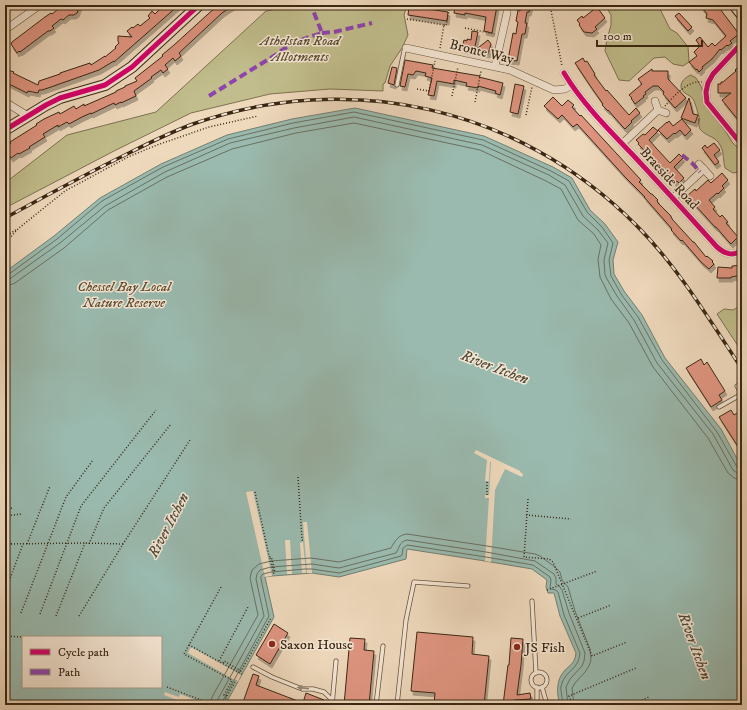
<svg xmlns="http://www.w3.org/2000/svg" width="747" height="710" viewBox="0 0 747 710" font-family="'IM FELL DW Pica',serif">
	<style>
		.green { fill: #c1bd8c; stroke: #7d7250 }
		.water { fill: #9abaaf; stroke: #737f71; fill-rule: evenodd }
		.pier { fill: #efd9bd }
		.lines { fill: none; stroke-linecap: round; stroke-linejoin: round }
		.shore { stroke: #6a7061; stroke-width: 1 }
		.building { fill: #e09581; stroke: #392713; filter: url(#shadow) }
		.lane-casing { stroke: #66543e; stroke-width: 5 }
		.street-casing { stroke: #66543e; stroke-width: 8 }
		.secondary-casing { stroke: #392713; stroke-width: 12 }
		.path { stroke: #392713; stroke-width: 1.5; stroke-dasharray: 1 2; stroke-linecap: butt }
		.lane { stroke: #f5e6d4; stroke-width: 3.5 }
		.street { stroke: #f5e6d4; stroke-width: 7 }
		.secondary { stroke: #f5e6d4; stroke-width: 10 }
		.rail-casing { stroke: #392713; stroke-width: 3.5 }
		.rail { stroke: #f5e6d4; stroke-width: 2; stroke-dasharray: 6; stroke-linecap: butt }
		.quiet { stroke: #8e44ad; stroke-width: 4; stroke-dasharray: 8 4; stroke-linecap: butt }
		.cycleway-casing { stroke: #f5e6d4; stroke-width: 8 }
		.cycleway { stroke: #d6006c; stroke-width: 5 }
		.oneway { fill: #978674 }
		.poi-dot { fill: #8f2418; stroke: #f5e6d4; stroke-width: 1.5 }
		.labels { text-anchor: middle; stroke-width: 3; stroke-linejoin: round; paint-order: stroke }
		.park-label { font-size: 14px; font-style: italic; fill: #5b4c31; stroke: #f5e6d4 }
		.street-label { font-size: 14px; fill: #392713; stroke: #f5e6d4 }
		.poi-label { font-size: 14px; fill: #392713; stroke: #f5e6d4; text-anchor: start }
		.water-label { font-size: 15px; font-style: italic; fill: #514c3a; stroke: #f5e6d4 }
	</style>
	<defs>
		<filter id="shadow"><feDropShadow dx="2" dy="4" stdDeviation="0" flood-color="#0004"/></filter>
	</defs>
	<rect width="100%" height="100%" fill="#efd9bd"/>
	<filter id="stains"><feTurbulence type="fractalNoise" baseFrequency=".005" numOctaves="4"/><feColorMatrix values="0 0 0 0 .2 0 0 0 0 .09 0 0 0 0 .02 0 0 0 .5 -.17"/></filter>
	<radialGradient id="worn" r=".72"><stop offset=".6" stop-color="#630" stop-opacity="0"/><stop offset="1" stop-color="#630" stop-opacity=".3"/></radialGradient>
	<g class="green">
		<path d="M 287,5 L 407,5 L 404,15 L 408,35 L 402,48 L 390,66 L 385,83 L 383,84 L 383,91 L 330,89 L 270,94 L 191,113 L 114,151 L 5,208 L 5,183 L 67,135 L 156,112 L 266,11 L 288,7 Z"/>
		<path d="M 605,5 L 658,5 L 670,29 L 677,33 L 688,47 L 689,62 L 683,66 L 673,64 L 665,57 L 654,58 L 629,81 L 619,80 L 605,51 L 607,39 L 611,25 L 611,15 Z"/>
		<path d="M 691,75 L 696,78 L 702,88 L 703,98 L 706,105 L 726,132 L 732,142 L 739,149 L 742,155 L 742,169 L 739,172 L 733,173 L 725,168 C 723,161 724,152 721,147 C 717,136 706,137 700,129 C 698,125 699,121 699,117 C 698,113 695,102 693,99 C 690,94 681,94 681,86 C 681,81 686,77 691,75 Z"/>
		<path d="M 742,305 L 742,352 L 717,314 L 724,309 L 733,310 Z"/>
	</g>
	<path class="water" d="M 355,108 L 484,136 L 553,167 L 572,178 L 590,210 L 605,224 L 618,242 L 613,260 L 614,274 L 624,291 L 642,315 L 665,358 L 721,429 L 742,468 L 742,705 L 560,705 C 557,695 556,683 562,674 C 568,665 575,665 576,653 L 560,616 L 554,593 L 548,593 L 546,587 L 547,580 L 532,569 L 485,561 L 407,549 L 406,559 L 339,577 L 312,573 L 272,576 L 265,577 L 274,617 L 225,705 L 5,705 L 5,272 L 54,236 L 100,198 L 161,164 L 227,135 L 292,119 ZM 23,637 L 161,637 L 161,687 L 23,687 Z"/>
	<g class="pier">
		<path d="M 476,450 L 520,471 L 520,472 L 523,474 L 522,477 L 505,469 L 495,490 L 491,562 L 485,561 L 489,498 L 485,498 L 485,495 L 489,495 L 491,462 L 490,462 L 489,481 L 485,481 L 487,460 L 474,453 Z"/>
		<path d="M 253,491 L 272,576 L 265,577 L 246,492 Z"/>
		<path d="M 303,522 L 307,522 L 312,573 L 307,573 Z"/>
		<path d="M 285,540 L 290,540 L 292,574 L 287,574 Z"/>
		<path d="M 303,542 L 306,573 L 302,573 L 300,543 Z"/>
		<path d="M 191,647 L 241,675 L 238,682 L 188,653 Z"/>
		<path d="M 165,692 L 179,697 L 180,694 L 209,705 L 189,705 L 164,695 Z"/>
	</g>
	<g class="lines">
		<g class="shore">
			<path d="M 5,275 L 9,274 L 57,239 L 102,201 L 163,167 L 228,139 L 293,123 L 354,112 L 483,140 L 551,171 L 569,181 L 587,212 L 602,227 L 613,243 L 609,260 L 611,276 L 621,294 L 638,317 L 662,360 L 717,432 L 737,467 L 739,468 L 742,469"/>
			<path d="M 5,280 L 11,278 L 60,243 L 105,206 L 165,172 L 230,143 L 294,128 L 354,117 L 482,145 L 549,175 L 565,185 L 583,216 L 598,230 L 608,243 L 604,260 L 605,275 L 607,279 L 617,296 L 634,320 L 657,363 L 713,434 L 733,470 L 737,473 L 742,474"/>
			<path d="M 5,286 L 10,285 L 15,283 L 64,248 L 108,210 L 167,177 L 232,149 L 296,133 L 354,123 L 480,150 L 546,181 L 561,189 L 578,220 L 594,234 L 601,245 L 598,259 L 600,277 L 611,299 L 629,323 L 653,367 L 708,438 L 728,473 L 734,478 L 742,480"/>
			<path d="M 210,705 L 212,697 L 258,615 L 250,578 L 252,570 L 259,564 L 271,561 L 311,558 L 339,562 L 391,548 C 395,541 398,535 407,534 L 487,546 L 535,554 L 540,556 L 555,567 L 560,572 L 562,580 L 568,587 L 575,611 L 590,649 L 591,660 L 589,666 L 585,672 L 575,683 L 572,688 L 574,705"/>
			<path d="M 216,705 L 218,699 L 264,616 L 256,579 L 257,574 L 260,570 L 271,567 L 312,564 L 339,568 L 396,553 C 400,547 399,542 407,540 L 486,552 L 535,561 L 554,574 L 556,578 L 556,584 L 560,587 L 562,590 L 569,613 L 585,653 L 584,661 L 582,666 L 570,679 L 566,687 L 568,705"/>
			<path d="M 221,705 L 222,702 L 269,616 L 261,579 L 261,576 L 263,574 L 271,572 L 305,569 L 312,569 L 339,573 L 401,556 L 402,555 L 403,548 L 407,545 L 486,557 L 533,565 L 550,577 L 551,580 L 550,588 C 552,590 556,589 558,592 L 564,615 L 580,653 C 579,670 565,670 561,686 C 560,691 563,699 563,705"/>
		</g>
	</g>
	<g class="building">
		<path d="M 63,5 L 80,5 L 77,13 L 74,15 L 69,15 L 63,20 L 61,19 L 52,26 L 54,28 L 50,31 L 48,31 L 20,52 L 19,51 L 17,53 L 11,44 L 12,42 L 45,17 L 51,13 L 52,14 Z"/>
		<path d="M 164,5 L 179,5 L 114,62 L 114,61 L 99,70 L 51,87 L 42,90 L 39,90 L 38,93 L 28,91 L 27,93 L 5,82 L 5,72 L 7,73 L 8,70 L 14,72 L 13,73 L 38,85 L 39,81 L 60,74 L 60,73 L 90,63 L 91,65 L 105,56 L 105,57 L 116,48 L 115,47 L 119,43 L 118,41 L 118,36 L 132,37 L 127,31 L 132,27 L 133,28 L 138,24 L 140,26 L 150,18 L 148,16 L 152,11 L 155,14 Z"/>
		<path d="M 218,5 L 234,5 L 222,13 L 179,53 L 181,56 L 175,61 L 173,58 L 165,65 L 168,69 L 163,73 L 161,70 L 151,77 L 152,78 L 134,91 L 136,96 L 121,103 L 121,102 L 115,105 L 114,103 L 91,114 L 91,113 L 82,117 L 69,124 L 67,122 L 58,127 L 58,125 L 43,134 L 45,137 L 29,147 L 30,148 L 19,154 L 18,153 L 11,158 L 9,155 L 5,158 L 5,147 L 11,143 L 10,142 L 37,125 L 36,124 L 44,119 L 59,112 L 60,114 L 74,106 L 76,109 L 84,104 L 84,106 L 116,92 L 116,91 L 125,87 L 125,86 L 137,81 L 135,78 L 163,56 L 162,55 L 174,45 Z"/>
		<path d="M 455,5 L 473,5 L 488,8 L 489,5 L 497,6 L 492,33 L 484,31 L 486,17 L 465,13 L 465,15 L 454,13 Z"/>
		<path d="M 522,5 L 531,5 L 529,12 L 527,12 L 525,23 L 527,23 L 525,34 L 522,34 L 517,61 L 508,60 L 513,33 L 516,34 L 517,27 L 518,22 L 516,21 L 518,10 L 520,11 Z"/>
		<path d="M 700,5 L 717,5 L 739,34 L 730,41 L 732,43 L 728,46 L 727,45 L 721,50 L 720,49 L 712,59 L 702,67 L 703,68 L 699,72 L 697,69 L 696,70 L 689,62 L 697,56 L 694,52 L 700,46 L 696,40 L 700,37 L 708,47 L 712,43 L 715,46 L 726,36 L 713,20 L 706,18 L 707,14 Z"/>
		<path d="M 409,6 L 448,12 L 447,21 L 408,15 Z"/>
		<path d="M 597,7 L 605,18 L 595,27 L 597,29 L 592,33 L 584,32 L 579,25 L 580,24 L 577,20 L 582,16 L 583,18 Z"/>
		<path d="M 679,13 L 692,27 L 688,31 L 675,16 Z"/>
		<path d="M 472,31 L 478,32 L 474,51 L 488,40 L 491,44 L 488,54 L 462,49 L 464,40 L 467,41 L 467,39 L 471,40 Z"/>
		<path d="M 583,58 L 585,62 L 587,61 L 595,74 L 594,75 L 606,91 L 607,90 L 629,115 L 636,108 L 640,113 L 631,121 L 632,122 L 625,129 L 622,126 L 608,110 L 608,111 L 602,105 L 603,104 L 591,87 L 575,63 Z"/>
		<path d="M 405,60 L 433,65 L 432,68 L 480,76 L 479,77 L 503,83 L 500,95 L 495,93 L 496,91 L 478,86 L 478,88 L 466,86 L 467,83 L 454,80 L 454,84 L 437,81 L 434,96 L 428,95 L 432,78 L 425,76 L 426,73 L 416,71 L 413,75 L 408,74 L 405,87 L 400,86 Z"/>
		<path d="M 742,65 L 742,118 L 739,121 L 722,100 L 731,93 L 718,93 L 718,84 L 721,84 L 721,82 L 723,82 L 736,71 L 735,70 L 739,66 L 740,67 Z"/>
		<path d="M 392,67 L 397,68 L 394,85 L 388,83 Z"/>
		<path d="M 652,69 L 652,71 L 668,71 L 668,79 L 686,98 L 675,108 L 663,94 L 664,92 L 658,86 L 653,86 L 645,92 L 646,94 L 643,96 L 644,97 L 635,104 L 631,98 L 632,98 L 629,95 L 642,84 L 638,79 Z"/>
		<path d="M 515,84 L 524,86 L 518,114 L 510,112 Z"/>
		<path d="M 553,97 L 562,106 L 568,100 L 574,105 L 572,107 L 580,116 L 581,115 L 641,180 L 639,182 L 651,194 L 652,194 L 658,200 L 657,200 L 658,203 L 671,216 L 671,217 L 672,218 L 672,219 L 693,242 L 694,242 L 706,257 L 707,256 L 713,261 L 712,262 L 714,264 L 709,269 L 701,262 L 682,240 L 681,241 L 671,230 L 672,229 L 644,197 L 645,197 L 626,178 L 577,124 L 573,127 L 562,115 L 558,119 L 544,106 Z"/>
		<path d="M 689,98 L 693,114 L 698,115 L 695,123 L 681,118 Z"/>
		<path d="M 682,119 L 691,130 L 685,136 L 680,130 L 675,134 L 674,133 L 667,139 L 658,130 L 667,122 L 667,123 L 669,121 L 673,126 Z"/>
		<path d="M 653,127 L 658,131 L 649,140 L 657,149 L 670,163 L 679,154 L 683,158 L 674,167 L 684,178 L 679,183 L 677,181 L 675,183 L 672,180 L 672,181 L 666,175 L 667,174 L 638,144 L 639,143 L 636,140 L 643,134 L 645,135 Z"/>
		<path d="M 714,143 L 720,150 L 714,155 L 719,162 L 715,165 L 702,148 L 705,145 L 707,148 Z"/>
		<path d="M 722,173 L 728,180 L 722,186 L 724,188 L 718,194 L 717,193 L 709,200 L 715,207 L 713,209 L 720,217 L 722,215 L 728,222 L 726,223 L 738,237 L 731,244 L 728,241 L 716,227 L 715,227 L 695,205 L 687,196 L 695,189 L 696,191 L 708,180 L 711,183 Z"/>
		<path d="M 742,265 L 742,275 L 731,277 L 731,278 L 717,278 L 718,267 L 732,268 L 732,266 Z"/>
		<path d="M 701,359 L 704,365 L 707,362 L 725,391 L 719,395 L 722,400 L 711,407 L 686,368 Z"/>
		<path d="M 731,410 L 734,415 L 740,411 L 742,414 L 742,453 L 719,417 Z"/>
		<path d="M 274,624 L 288,633 L 270,664 L 256,655 Z"/>
		<path d="M 417,632 L 473,637 L 472,654 L 489,656 L 484,705 L 434,705 L 435,693 L 411,691 Z"/>
		<path d="M 350,638 L 365,639 L 364,650 L 374,651 L 369,705 L 344,705 Z"/>
		<path d="M 511,638 L 523,639 L 521,665 L 517,695 L 530,693 L 531,699 L 514,700 L 513,705 L 503,705 L 508,665 L 509,665 Z"/>
		<path d="M 253,674 L 259,676 L 256,685 L 303,703 L 306,693 L 324,700 L 322,705 L 242,705 Z"/>
	</g>
	<g class="lines">
		<defs>
			<g id="lane">
				<path d="M 397,85 L 404,51 L 406,48"/>
				<path d="M 737,386 L 742,394"/>
				<path d="M 719,407 L 742,394"/>
				<path d="M 532,601 L 536,673"/>
				<path d="M 253,667 L 272,677 L 302,689 L 313,689 L 324,692 L 332,700"/>
				<circle cx="539" cy="680" r="8"/>
				<path d="M 542,687 L 547,705"/>
				<path d="M 332,705 L 336,661"/>
				<path d="M 376,705 L 383,646"/>
				<path d="M 397,705 L 406,620 L 414,582 L 468,586"/>
				<path d="M 537,705 L 537,687"/>
			</g>
			<g id="street">
				<path d="M 5,30 L 40,5"/>
				<path d="M 742,43 L 713,74 L 708,83 L 706,92 L 707,102 L 742,145"/>
				<path d="M 406,48 L 510,70 L 554,90 L 565,89 L 571,85"/>
				<path d="M 495,66 L 507,13 L 507,5"/>
				<path d="M 564,73 C 582,103 608,129 632,154 C 661,185 689,216 717,247 C 725,254 733,257 742,250"/>
				<path d="M 655,101 L 658,110"/>
				<path d="M 5,102 L 28,116"/>
				<path d="M 622,144 L 658,110 L 666,113"/>
				<path d="M 699,164 L 710,176"/>
				<path d="M 673,198 L 704,169"/>
			</g>
			<g id="secondary">
				<path d="M 734,5 L 742,15"/>
				<path d="M 5,130 L 46,105 L 60,98 L 105,85 L 132,67 L 199,5"/>
			</g>
		</defs>
		<use href="#lane" class="lane-casing"/>
		<use href="#street" class="street-casing"/>
		<use href="#secondary" class="secondary-casing"/>
		<g class="path">
			<path d="M 550,5 L 562,66"/>
			<path d="M 407,19 L 444,25 L 440,48"/>
			<path d="M 444,25 L 446,26 L 450,5"/>
			<path d="M 465,28 L 495,34"/>
			<path d="M 417,89 L 429,91 L 435,61"/>
			<path d="M 452,96 L 458,67"/>
			<path d="M 475,102 L 481,71"/>
			<path d="M 665,106 C 674,96 688,80 702,82"/>
			<path d="M 526,115 L 532,87"/>
			<path d="M 5,237 L 17,229"/>
			<path d="M 5,243 L 19,228 L 65,191 L 128,157 L 157,145 L 209,127 L 258,116"/>
			<path d="M 298,477 L 302,540 L 304,540"/>
			<path d="M 255,492 L 269,556 L 272,559 L 275,573"/>
			<path d="M 487,495 L 487,481"/>
			<path d="M 528,499 L 524,557 L 549,559 L 553,562 L 592,656 L 627,642"/>
			<path d="M 5,509 L 13,508"/>
			<path d="M 526,515 L 571,519"/>
			<path d="M 5,516 L 21,514"/>
			<path d="M 5,542 L 8,542 L 12,544"/>
			<path d="M 5,544 L 85,543 L 123,544"/>
			<path d="M 27,544 L 50,486"/>
			<path d="M 89,544 L 104,508 L 171,424"/>
			<path d="M 270,558 L 274,575"/>
			<path d="M 221,587 L 189,645 L 242,674"/>
			<path d="M 547,590 L 597,571"/>
			<path d="M 5,592 L 23,544"/>
			<path d="M 21,613 L 66,497 L 93,460"/>
			<path d="M 40,614 L 81,506 L 156,410"/>
			<path d="M 56,616 L 85,543"/>
			<path d="M 79,616 L 123,544 L 190,440"/>
			<path d="M 578,618 L 611,605"/>
			<path d="M 5,636 L 23,637"/>
			<path d="M 189,645 L 184,654 L 232,680 L 224,695 L 227,696 L 222,705"/>
			<path d="M 219,661 L 248,607"/>
			<path d="M 223,663 L 224,661 L 241,671 L 271,618"/>
			<path d="M 167,687 L 214,705"/>
			<path d="M 227,696 L 236,680"/>
			<path d="M 573,705 L 569,696 L 636,668"/>
			<path d="M 631,705 L 649,697"/>
		</g>
		<use href="#lane" class="lane"/>
		<use href="#street" class="street"/>
		<use href="#secondary" class="secondary"/>
		<defs>
			<path id="rail" d="M 5,218 C 44,197 82,176 121,157 C 145,145 168,133 193,124 C 349,69 519,107 636,225 C 678,267 709,319 742,369"/>
		</defs>
		<use href="#rail" class="rail-casing"/>
		<use href="#rail" class="rail"/>
		<g class="quiet">
			<path d="M 322,33 L 334,32 L 372,23"/>
			<path d="M 209,96 L 277,54 C 291,43 304,38 322,33 L 311,5"/>
			<path d="M 682,155 L 693,164 L 700,172"/>
		</g>
		<defs>
			<g id="cycleway">
				<path d="M 742,43 L 713,74 L 708,83 L 706,92 L 707,102 L 742,145"/>
				<path d="M 564,73 C 582,103 608,129 632,154 C 661,185 689,216 717,247 C 725,254 733,257 742,250"/>
				<path d="M 5,130 L 46,105 L 60,98 L 105,85 L 132,67 L 199,5"/>
			</g>
		</defs>
		<use href="#cycleway" class="cycleway-casing"/>
		<use href="#cycleway" class="cycleway"/>
	</g>
	<defs><path id="oneway-solid" d="M-6-.8H1V-3.2L6.5 0L1 3.2V.8H-6Z"/></defs>
	<use class="oneway" href="#oneway-solid" transform="translate(303 688) rotate(-173)"/>
	<g class="poi-dot">
		<circle cx="272" cy="644" r="4"/>
		<circle cx="517" cy="647" r="4"/>
	</g>
	<g class="labels">
		<g class="park-label">
			<text x="300" y="45">Athelstan Road<tspan x="300" dy="16">Allotments</tspan></text>
			<text x="124" y="291">Chessel Bay Local<tspan x="124" dy="16">Nature Reserve</tspan></text>
		</g>
		<g class="street-label">
			<text transform="translate(482 51) rotate(14)" y="5">Bronte Way</text>
			<text transform="translate(670 178) rotate(47)" y="5">Braeside Road</text>
		</g>
		<g class="poi-label">
			<text x="280" y="649">Saxon House</text>
			<text x="525" y="652">JS Fish</text>
		</g>
		<g class="water-label">
			<text transform="translate(495 367) rotate(21)" y="5">River Itchen</text>
			<text transform="translate(168 525) rotate(-62)" y="5">River Itchen</text>
			<text transform="translate(695 646) rotate(70)" y="5">River Itchen</text>
		</g>
	</g>
	<rect width="747" height="710" fill="none" stroke="#efd9bd" stroke-width="20"/>
	<rect x="6" y="6" width="735" height="698" fill="none" stroke="#392713" stroke-width="2"/>
	<rect x="10" y="10" width="727" height="690" fill="none" stroke="#392713"/>
	<rect x="22" y="636" width="140" height="52" fill="#f5e6d4" stroke="#aa9a87"/>
	<rect x="30" y="649" width="20" height="6" fill="#d6006c" stroke="#aa9a87"/>
	<text x="58" y="656" font-size="12" fill="#392713">Cycle path</text>
	<rect x="30" y="669" width="20" height="6" fill="#8e44ad" stroke="#aa9a87"/>
	<text x="58" y="676" font-size="12" fill="#392713">Path</text>
	<path d="M597 40v6h105v-6" fill="none" stroke="#392713" stroke-width="2"/>
	<text x="603" y="40" font-size="12" fill="#392713" stroke="#f5e6d4" stroke-width="3" paint-order="stroke">100 m</text>
	<rect width="100%" height="100%" filter="url(#stains)"/>
	<rect width="100%" height="100%" fill="url(#worn)"/>
</svg>
